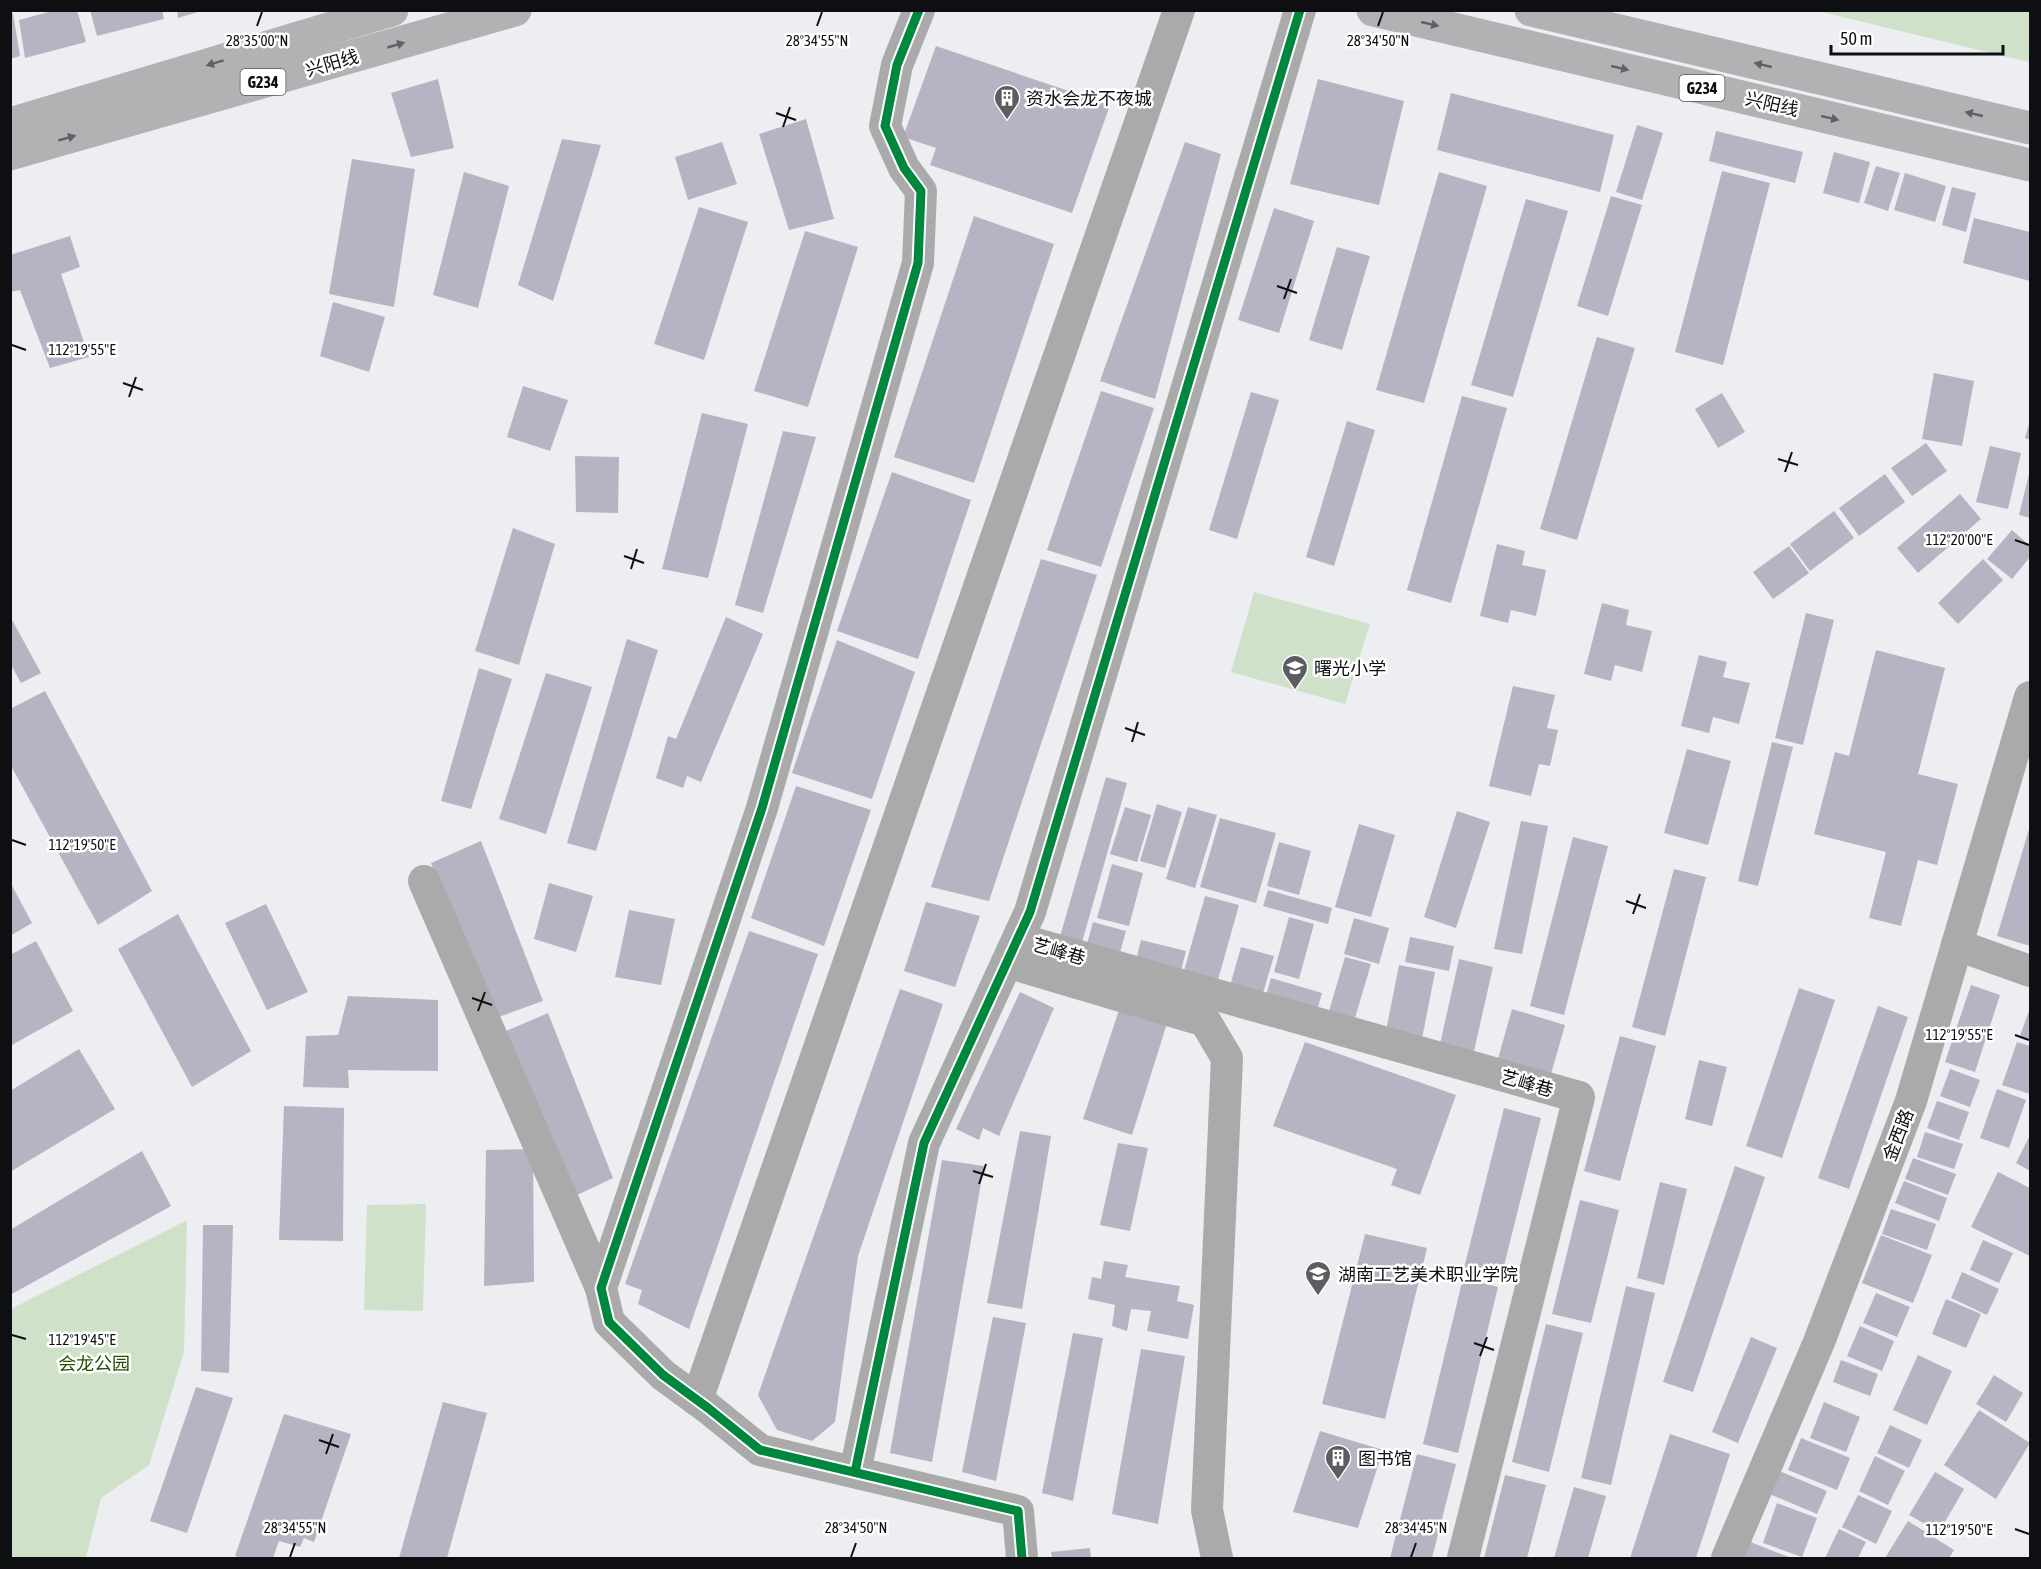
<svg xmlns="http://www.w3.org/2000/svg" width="2041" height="1569" font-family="'Asap Condensed','Noto Sans SC',sans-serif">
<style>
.park{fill:#cfe2c9}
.building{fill:#b6b4c3}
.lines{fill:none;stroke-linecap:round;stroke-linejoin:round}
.minor{stroke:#abaaab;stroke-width:32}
.highway{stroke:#b2b2b5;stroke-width:33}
.cycleway-casing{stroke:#fff;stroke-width:13}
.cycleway{stroke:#00873e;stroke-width:9}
.oneway{fill:#606064}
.ticks{fill:none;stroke:#0d0f12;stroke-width:2}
.labels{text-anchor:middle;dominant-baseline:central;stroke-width:5;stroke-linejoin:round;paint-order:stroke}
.shield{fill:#fff;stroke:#565759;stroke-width:1.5}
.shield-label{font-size:16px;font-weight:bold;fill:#0d0f12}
.street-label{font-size:18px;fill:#0d0f12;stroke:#fff}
.poi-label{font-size:18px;fill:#0d0f12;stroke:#fff;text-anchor:start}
.park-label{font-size:18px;fill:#254e03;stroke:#fff}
.ticks-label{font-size:15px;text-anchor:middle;fill:#0d0f12;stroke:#fff;stroke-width:5;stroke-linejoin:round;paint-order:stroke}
</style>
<rect width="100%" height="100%" fill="#eceef2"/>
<g class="park">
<polygon points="1818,11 2030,11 2030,62 2003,56"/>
<polygon points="1254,592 1370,624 1345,704 1231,672"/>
<polygon points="426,1204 423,1311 364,1310 367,1205"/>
<polygon points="187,1220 184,1352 149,1465 101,1498 86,1558 11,1558 11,1309"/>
</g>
<g class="building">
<polygon points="56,10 77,10 86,42 25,58 19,20"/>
<polygon points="90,10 162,10 164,19 97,36"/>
<polygon points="177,10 201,10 201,11 178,18"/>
<polygon points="13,13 20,56 10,59 10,14"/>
<polygon points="936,46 1110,105 1072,213 930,165 936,148 903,137"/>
<polygon points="438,79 454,148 411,157 391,93"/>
<polygon points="1318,79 1404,101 1379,205 1290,184"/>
<polygon points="1451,93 1614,135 1600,192 1437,150"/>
<polygon points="806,119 834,219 789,230 759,134"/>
<polygon points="1637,125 1663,133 1642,200 1616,192"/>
<polygon points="1716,131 1803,152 1795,183 1709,161"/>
<polygon points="562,139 601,145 553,301 518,285"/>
<polygon points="722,142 737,184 688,200 675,157"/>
<polygon points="1185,142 1221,154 1155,399 1100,381"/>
<polygon points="1834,152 1870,162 1859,203 1823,193"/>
<polygon points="352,159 415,169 394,307 329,294"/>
<polygon points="1876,166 1900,173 1888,211 1864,203"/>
<polygon points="1722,171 1770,183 1723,365 1675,352"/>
<polygon points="464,172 509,186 478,308 433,295"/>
<polygon points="1439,172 1487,186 1424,403 1376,390"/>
<polygon points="1905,173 1946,186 1935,222 1894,210"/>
<polygon points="1952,187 1976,193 1966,232 1942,225"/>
<polygon points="1611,196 1642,205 1608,316 1577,306"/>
<polygon points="1526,199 1568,211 1513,397 1471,385"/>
<polygon points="699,207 748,222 704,360 654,344"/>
<polygon points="1274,208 1314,221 1279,333 1238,320"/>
<polygon points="974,216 1054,244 974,483 894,457"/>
<polygon points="1974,218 2030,232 2030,281 1963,263"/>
<polygon points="805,231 858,247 808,407 754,391"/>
<polygon points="70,236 80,267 61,274 89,357 50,368 20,290 10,292 10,255"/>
<polygon points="1337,247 1370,256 1342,350 1309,340"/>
<polygon points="333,302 385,317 369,372 320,356"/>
<polygon points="1597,337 1635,348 1577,540 1540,529"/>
<polygon points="1934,373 1974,381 1962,446 1922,439"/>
<polygon points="523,386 568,400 550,451 507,437"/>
<polygon points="1101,391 1154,408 1101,567 1047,550"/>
<polygon points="1251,392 1279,400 1237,539 1209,530"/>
<polygon points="1722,393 1745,432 1718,448 1695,409"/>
<polygon points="1462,396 1507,408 1451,603 1407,590"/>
<polygon points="702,413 748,424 708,578 662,569"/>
<polygon points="2030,420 2030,440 2025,438"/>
<polygon points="1347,421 1375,430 1334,566 1306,557"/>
<polygon points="783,431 816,437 763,613 735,605"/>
<polygon points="1926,443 1947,471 1912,496 1891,468"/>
<polygon points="1990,446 2021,453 2008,509 1976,502"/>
<polygon points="575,456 619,457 618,513 576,512"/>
<polygon points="2030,470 2030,518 2019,515"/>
<polygon points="892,472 971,500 918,659 837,631"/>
<polygon points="1885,474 1905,502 1859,536 1839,508"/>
<polygon points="1960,494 1981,519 1918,573 1897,548"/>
<polygon points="1834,511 1854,538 1810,571 1790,544"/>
<polygon points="513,528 555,544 519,665 475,651"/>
<polygon points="2012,530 2030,546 2030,557 2012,579 1987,559"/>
<polygon points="1497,544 1525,551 1522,565 1546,570 1536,616 1511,610 1508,623 1480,616"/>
<polygon points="1789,546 1809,573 1773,599 1753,572"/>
<polygon points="1041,559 1097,575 989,901 931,887"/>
<polygon points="1983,559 2003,580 1958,624 1938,603"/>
<polygon points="1602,603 1629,610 1626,625 1652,631 1642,672 1615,665 1611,681 1584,674"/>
<polygon points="1806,613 1834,620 1803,745 1775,738"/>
<polygon points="10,616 41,673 21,683 10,663"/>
<polygon points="726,617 763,634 701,782 687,776 683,788 656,778 668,736 676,739"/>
<polygon points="627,639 658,650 596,851 567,843"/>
<polygon points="837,640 915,672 872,799 792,773"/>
<polygon points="1876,650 1945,668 1918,774 1958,784 1937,865 1918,860 1901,926 1869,918 1886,852 1814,834 1835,752 1849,756"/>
<polygon points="1699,655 1727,662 1723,677 1750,683 1739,724 1713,717 1709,733 1681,726"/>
<polygon points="479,668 512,679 471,809 441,801"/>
<polygon points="546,673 592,687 546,834 499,819"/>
<polygon points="1513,686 1555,695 1547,728 1558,730 1550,766 1539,764 1531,796 1489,786"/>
<polygon points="45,691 152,891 98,925 10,764 10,709"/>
<polygon points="1772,742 1793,747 1758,886 1738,881"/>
<polygon points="1687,749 1731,761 1708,845 1664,833"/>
<polygon points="1106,777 1127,783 1079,953 1057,947"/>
<polygon points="796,786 871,810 824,946 751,918"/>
<polygon points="1157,804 1182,812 1165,868 1140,861"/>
<polygon points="1125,807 1151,815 1137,862 1110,854"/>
<polygon points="1188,807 1217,815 1195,888 1166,879"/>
<polygon points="1457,811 1490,822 1456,928 1424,917"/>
<polygon points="1220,818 1276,833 1256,903 1200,887"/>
<polygon points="1521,821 1548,826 1522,954 1494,949"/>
<polygon points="1359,824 1395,835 1371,917 1335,907"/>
<polygon points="2030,826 2030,946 1997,936"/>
<polygon points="1573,837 1608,846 1564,1015 1530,1006"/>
<polygon points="481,841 543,1001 493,1019 431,863"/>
<polygon points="1279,842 1311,851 1299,895 1267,886"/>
<polygon points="1112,864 1143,873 1129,926 1097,918"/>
<polygon points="1674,869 1706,877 1665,1036 1632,1027"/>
<polygon points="10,882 32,923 10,936"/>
<polygon points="549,883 593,896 576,952 534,939"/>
<polygon points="1268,890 1332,908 1328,924 1263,906"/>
<polygon points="1205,896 1239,905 1216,987 1182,978"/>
<polygon points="926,902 980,916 955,987 904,971"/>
<polygon points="266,904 308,992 267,1010 225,923"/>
<polygon points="629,910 675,919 661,985 615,977"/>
<polygon points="178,914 251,1051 192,1087 118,949"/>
<polygon points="1289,917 1314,924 1299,979 1274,972"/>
<polygon points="1354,918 1389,928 1379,964 1344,954"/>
<polygon points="1093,922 1126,931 1117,963 1084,955"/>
<polygon points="749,931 818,954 689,1329 638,1304 642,1290 625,1284"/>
<polygon points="1410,937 1454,946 1449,971 1405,962"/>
<polygon points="1141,940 1186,951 1179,979 1134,968"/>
<polygon points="36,941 73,1011 10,1046 10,955"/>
<polygon points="1241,947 1274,956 1260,1003 1228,993"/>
<polygon points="1345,957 1371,964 1352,1028 1326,1021"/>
<polygon points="1459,959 1493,967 1472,1060 1438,1053"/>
<polygon points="1399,965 1435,972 1421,1044 1385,1036"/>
<polygon points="1271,978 1322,993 1315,1018 1264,1003"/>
<polygon points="1971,985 2000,995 1975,1072 1945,1062"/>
<polygon points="1799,988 1835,1000 1782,1158 1746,1146"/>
<polygon points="900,989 943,1004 858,1256 835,1422 812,1441 777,1430 758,1395"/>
<polygon points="1020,992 1054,1008 999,1136 983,1128 979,1140 956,1129"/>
<polygon points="348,996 438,1000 438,1071 348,1070 349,1088 303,1087 306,1036 338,1035"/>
<polygon points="1878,1006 1908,1017 1849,1189 1818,1178"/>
<polygon points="1120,1007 1168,1020 1132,1135 1083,1119"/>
<polygon points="2030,1008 2030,1040 2020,1036"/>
<polygon points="1512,1009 1565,1025 1551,1074 1498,1059"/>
<polygon points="548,1013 613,1178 571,1198 499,1034"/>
<polygon points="1620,1036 1656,1046 1620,1181 1584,1171"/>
<polygon points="1305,1042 1456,1095 1420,1195 1391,1185 1397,1169 1273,1126"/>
<polygon points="2017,1042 2030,1046 2030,1094 2002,1085"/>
<polygon points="79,1049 115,1109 10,1172 10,1091"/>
<polygon points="1699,1060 1727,1067 1712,1126 1685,1119"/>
<polygon points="1950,1069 1980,1080 1970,1107 1940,1096"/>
<polygon points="1997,1089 2026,1100 2009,1148 1980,1138"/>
<polygon points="1937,1101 1969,1112 1959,1140 1927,1128"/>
<polygon points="284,1106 344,1108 343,1241 279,1240"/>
<polygon points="1504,1108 1541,1118 1501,1278 1464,1268"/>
<polygon points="1020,1131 1051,1136 1022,1309 987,1303"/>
<polygon points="1925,1132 1963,1144 1954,1169 1917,1157"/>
<polygon points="2030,1135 2030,1171 2016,1163"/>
<polygon points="1118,1143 1148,1148 1130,1231 1100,1225"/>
<polygon points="533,1149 534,1282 484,1286 486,1150"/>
<polygon points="142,1151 171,1206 10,1295 10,1230"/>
<polygon points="1913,1158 1956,1174 1948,1195 1905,1179"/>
<polygon points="942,1160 984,1166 932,1462 890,1453"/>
<polygon points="1735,1166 1765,1177 1693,1392 1663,1382"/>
<polygon points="1998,1172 2030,1188 2030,1256 1971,1227"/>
<polygon points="1904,1181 1947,1198 1939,1221 1895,1203"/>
<polygon points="1660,1182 1687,1189 1664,1285 1637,1278"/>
<polygon points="1580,1200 1619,1210 1591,1323 1552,1314"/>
<polygon points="1891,1209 1936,1224 1927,1250 1882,1234"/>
<polygon points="203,1225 233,1225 229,1373 201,1371"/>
<polygon points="1365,1234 1427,1248 1385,1419 1322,1404"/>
<polygon points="1881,1235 1932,1255 1913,1303 1862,1283"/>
<polygon points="1983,1240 2013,1253 1999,1283 1970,1270"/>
<polygon points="1104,1261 1128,1265 1125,1277 1180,1286 1177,1301 1194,1305 1188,1339 1147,1331 1151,1311 1131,1309 1127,1331 1112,1326 1115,1305 1088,1299 1092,1277 1101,1279"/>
<polygon points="1962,1272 1999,1289 1987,1315 1951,1298"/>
<polygon points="1463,1278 1498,1287 1458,1453 1423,1444"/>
<polygon points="1626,1286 1655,1293 1611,1485 1581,1478"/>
<polygon points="1876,1293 1910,1307 1897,1337 1863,1323"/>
<polygon points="1946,1299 1981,1314 1966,1348 1932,1334"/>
<polygon points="993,1317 1026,1323 996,1481 962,1472"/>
<polygon points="1546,1324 1583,1333 1549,1472 1512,1462"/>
<polygon points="1860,1326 1894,1341 1882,1371 1847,1356"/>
<polygon points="1073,1333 1103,1338 1073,1501 1042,1493"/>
<polygon points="1751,1337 1777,1348 1738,1443 1712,1432"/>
<polygon points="1141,1349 1185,1356 1158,1524 1112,1514"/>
<polygon points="1918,1355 1952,1371 1927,1425 1893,1410"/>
<polygon points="1841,1360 1878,1374 1870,1396 1833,1382"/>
<polygon points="1994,1375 2023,1393 2006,1422 1976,1404"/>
<polygon points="196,1387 233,1398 187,1533 150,1521"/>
<polygon points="443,1402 487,1413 447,1558 399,1558"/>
<polygon points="1824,1402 1860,1417 1846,1452 1810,1438"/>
<polygon points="1979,1410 2030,1443 1996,1499 1944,1465"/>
<polygon points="284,1414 351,1434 314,1542 304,1538 300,1547 279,1541 273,1558 243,1558 235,1556"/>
<polygon points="1890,1425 1922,1440 1909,1468 1877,1453"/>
<polygon points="1320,1431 1383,1450 1358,1528 1293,1512"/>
<polygon points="1670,1434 1730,1454 1696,1558 1630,1558"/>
<polygon points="1801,1438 1850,1458 1837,1490 1788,1470"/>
<polygon points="1417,1454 1456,1464 1432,1558 1390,1558"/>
<polygon points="1875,1456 1905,1471 1888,1505 1859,1491"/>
<polygon points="1777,1470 1827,1491 1817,1514 1767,1493"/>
<polygon points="1935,1472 1964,1489 1939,1532 1909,1515"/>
<polygon points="1505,1475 1546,1485 1527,1558 1484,1558"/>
<polygon points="1574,1487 1606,1496 1588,1558 1554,1558"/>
<polygon points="1858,1495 1892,1511 1876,1544 1842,1527"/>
<polygon points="1777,1503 1817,1518 1802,1557 1763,1543"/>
<polygon points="1908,1521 1954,1550 1949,1558 1885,1558"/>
<polygon points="1839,1529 1866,1542 1858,1558 1825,1558"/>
<polygon points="1748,1541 1791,1558 1741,1558"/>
<polygon points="1090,1548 1091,1558 1052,1558 1051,1552"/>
</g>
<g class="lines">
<g class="minor">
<polyline points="919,10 897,65 885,126 904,168 921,191 918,263 762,808 601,1288 609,1322 663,1375 708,1408 760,1450 1018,1511 1022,1558"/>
<polyline points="424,881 601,1288"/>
<polyline points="1018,939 1579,1097 1463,1558"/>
<polyline points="1957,945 2030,971"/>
<polyline points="1007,962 1205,1021 1227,1058 1207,1510 1217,1558"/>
<polyline points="697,1400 1179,10"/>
<polyline points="855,1472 924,1143 1030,912 1300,10"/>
<polyline points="1727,1558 1819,1342 1911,1101 2030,697"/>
</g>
<g class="highway">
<polyline points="1373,10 2030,165"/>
<polyline points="1531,10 2030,128"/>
<polyline points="10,124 392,10"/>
<polyline points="10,154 515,10"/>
</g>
<defs>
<g id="cycleway">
<polyline points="919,10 897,65 885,126 904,168 921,191 918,263 762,808 601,1288 609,1322 663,1375 708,1408 760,1450 1018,1511 1022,1558"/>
<polyline points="855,1472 924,1143 1030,912 1300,10"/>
</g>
</defs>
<use href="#cycleway" class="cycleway-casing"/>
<use href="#cycleway" class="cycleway"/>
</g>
<defs><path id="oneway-solid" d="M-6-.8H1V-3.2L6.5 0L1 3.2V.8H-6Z" transform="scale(1.5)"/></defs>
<g class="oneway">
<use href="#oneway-solid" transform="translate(1430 24) rotate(13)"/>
<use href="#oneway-solid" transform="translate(396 45) rotate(-16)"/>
<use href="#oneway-solid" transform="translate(215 63) rotate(163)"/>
<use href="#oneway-solid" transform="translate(1763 65) rotate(-167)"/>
<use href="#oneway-solid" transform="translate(1620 68) rotate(13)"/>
<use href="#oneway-solid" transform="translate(1974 114) rotate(-167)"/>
<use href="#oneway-solid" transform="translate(1830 118) rotate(13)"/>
<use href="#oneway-solid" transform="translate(67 138) rotate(-16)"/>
</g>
<path class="ticks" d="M257 26 262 12M817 26 822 12M1378 26 1383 12M776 113 796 120M783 127 790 107M1277 286 1297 293M1284 299 1291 279M12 345 26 350M123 383 143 390M129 397 136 377M1778 459 1798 465M1785 472 1792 452M2015 540 2029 545M624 556 644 563M631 569 637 549M1125 728 1145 735M1132 742 1138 722M12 840 26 845M1626 901 1646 908M1633 914 1640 894M472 998 492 1005M478 1011 485 992M2015 1035 2029 1040M973 1171 993 1177M979 1184 986 1164M12 1335 26 1339M1474 1343 1494 1350M1480 1356 1487 1337M319 1440 339 1447M326 1454 333 1434M2015 1529 2029 1534M290 1557 295 1543M851 1557 856 1543M1411 1557 1416 1543"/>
<defs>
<symbol id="building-pin" viewBox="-11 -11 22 30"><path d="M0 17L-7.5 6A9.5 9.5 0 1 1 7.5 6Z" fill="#5b5d60" stroke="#fff"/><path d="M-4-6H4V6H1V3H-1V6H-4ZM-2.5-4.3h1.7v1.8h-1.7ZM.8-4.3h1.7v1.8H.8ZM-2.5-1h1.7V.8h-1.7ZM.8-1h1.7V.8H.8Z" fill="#fff"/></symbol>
<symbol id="school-pin" viewBox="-11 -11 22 30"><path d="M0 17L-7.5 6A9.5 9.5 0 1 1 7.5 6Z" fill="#5b5d60" stroke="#fff"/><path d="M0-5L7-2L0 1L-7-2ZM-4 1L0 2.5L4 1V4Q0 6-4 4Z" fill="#fff"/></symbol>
<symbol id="university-pin" viewBox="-11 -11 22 30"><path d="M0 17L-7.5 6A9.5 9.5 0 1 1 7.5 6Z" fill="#5b5d60" stroke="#fff"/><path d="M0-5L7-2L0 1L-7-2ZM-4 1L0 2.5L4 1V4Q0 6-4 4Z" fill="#fff"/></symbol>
</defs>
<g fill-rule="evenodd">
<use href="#building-pin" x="992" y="83" width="30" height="40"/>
<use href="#school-pin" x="1280" y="653" width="30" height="40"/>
<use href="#university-pin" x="1303" y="1259" width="30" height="40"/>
<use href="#building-pin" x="1323" y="1443" width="30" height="40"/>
</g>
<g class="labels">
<g class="shield">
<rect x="240.5" y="69" width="45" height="26" rx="4.5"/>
<rect x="1679.5" y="75" width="45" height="26" rx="4.5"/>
</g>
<g class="shield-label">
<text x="263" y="82">G234</text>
<text x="1702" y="88">G234</text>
</g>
<g class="street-label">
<text transform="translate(332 63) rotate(-16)">兴阳线</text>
<text transform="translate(1772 104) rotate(13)">兴阳线</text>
<text transform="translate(1059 951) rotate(16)">艺峰巷</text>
<text transform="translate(1527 1083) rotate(16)">艺峰巷</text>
<text transform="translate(1898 1135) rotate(-69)">金西路</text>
</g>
<g class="poi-label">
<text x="1026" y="98">资水会龙不夜城</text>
<text x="1314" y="668">曙光小学</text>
<text x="1338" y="1274">湖南工艺美术职业学院</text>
<text x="1358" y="1458">图书馆</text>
</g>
<g class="park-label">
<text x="94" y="1363">会龙公园</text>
</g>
</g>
<g class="ticks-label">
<text x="257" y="46">28°35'00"N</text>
<text x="817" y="46">28°34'55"N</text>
<text x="1378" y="46">28°34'50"N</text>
<text x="82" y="355">112°19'55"E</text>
<text x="1959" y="545">112°20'00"E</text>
<text x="82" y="850">112°19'50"E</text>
<text x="1959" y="1040">112°19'55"E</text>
<text x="82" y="1345">112°19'45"E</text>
<text x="295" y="1533">28°34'55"N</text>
<text x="856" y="1533">28°34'50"N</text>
<text x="1416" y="1533">28°34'45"N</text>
<text x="1959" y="1535">112°19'50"E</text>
</g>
<rect width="2041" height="1569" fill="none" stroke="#0d0f12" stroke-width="24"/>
<path d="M1831 45v9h172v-9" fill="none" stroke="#0d0f12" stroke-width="3"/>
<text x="1840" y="45" font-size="18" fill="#0d0f12" stroke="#ffffff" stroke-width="4.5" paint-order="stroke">50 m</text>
</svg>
